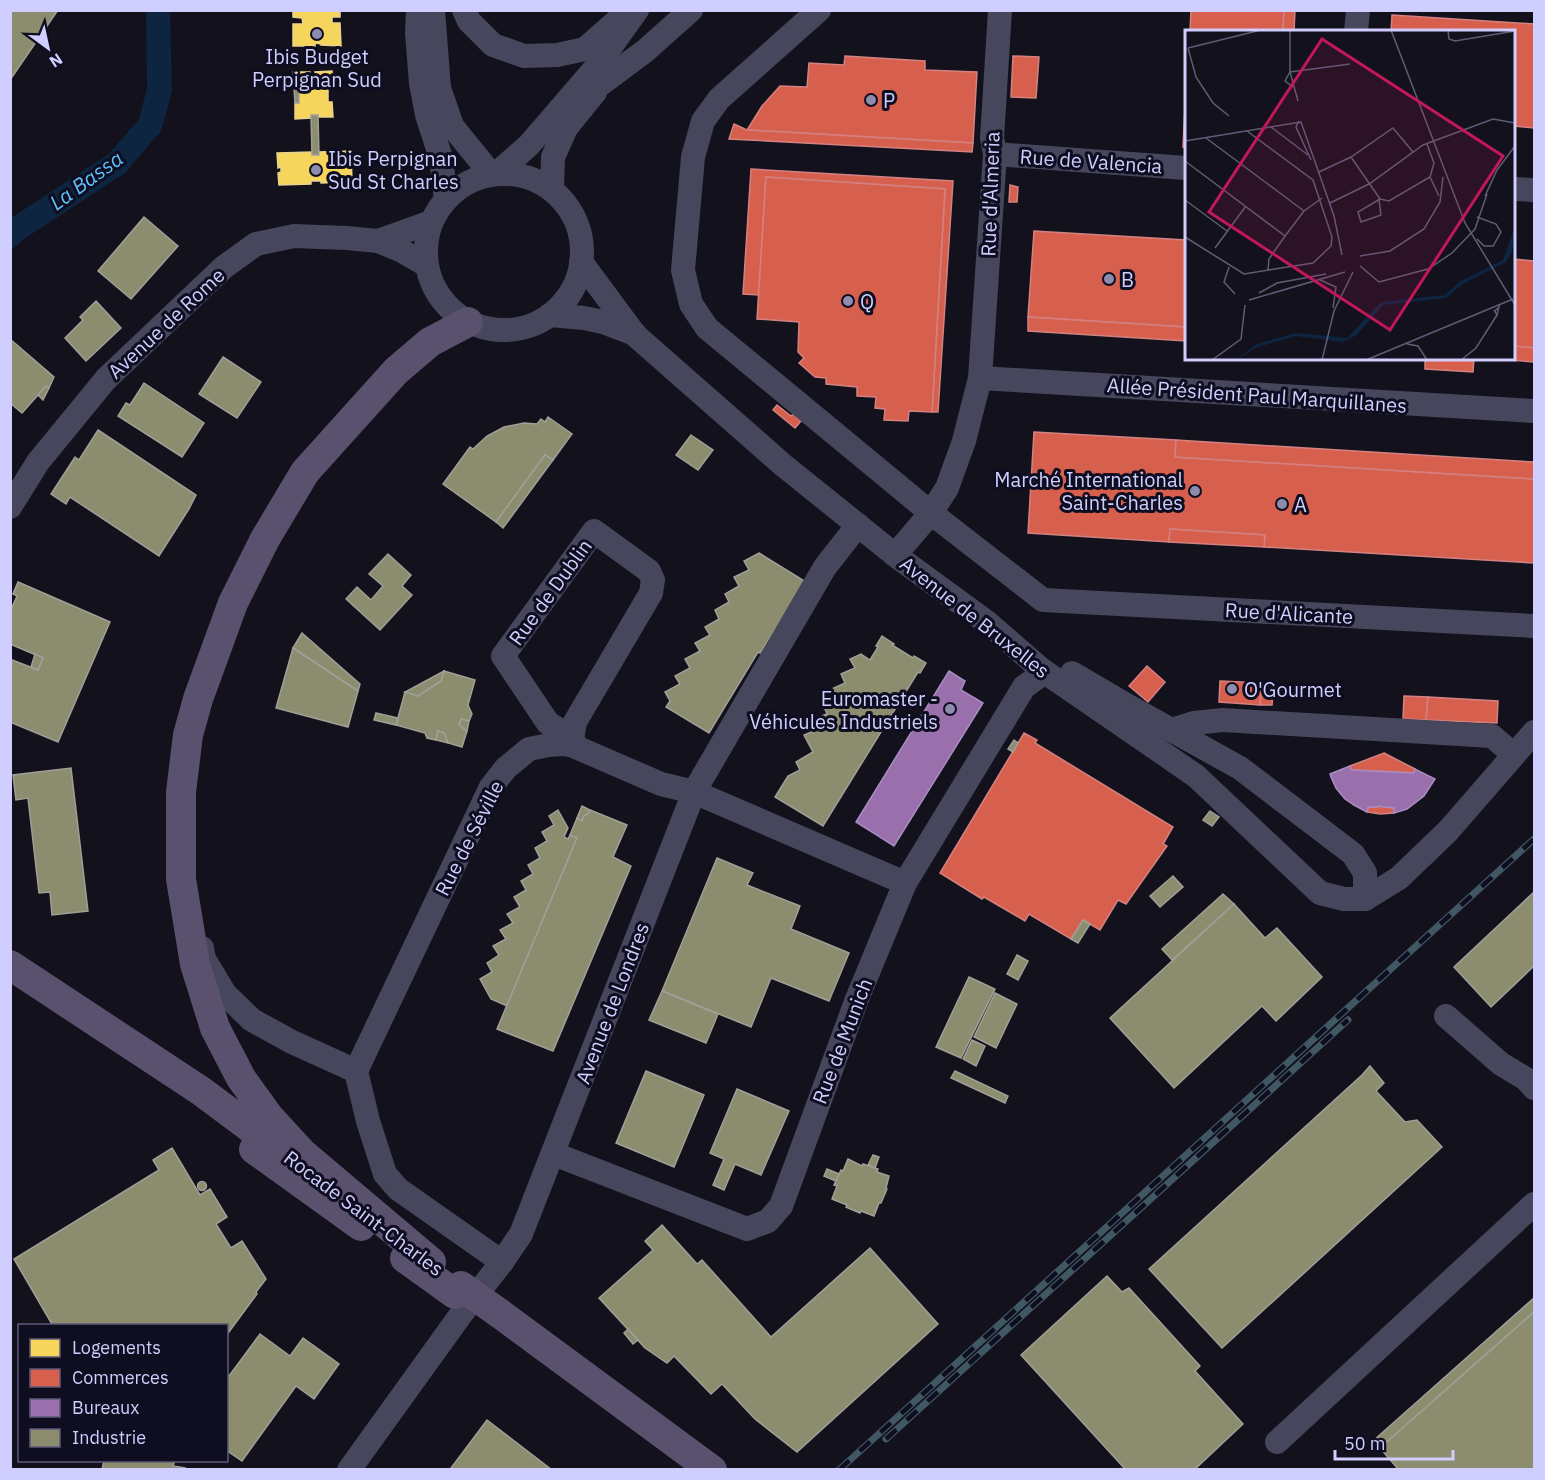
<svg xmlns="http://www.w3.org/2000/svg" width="1545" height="1480" font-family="'IBM Plex Sans',sans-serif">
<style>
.water{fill:#0d2541}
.homes{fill:#f6d55c;stroke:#ead38d;stroke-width:1.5}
.shops{fill:#d6604d;stroke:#d48182;stroke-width:1.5}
.offices{fill:#9970ab;stroke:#a98cc4;stroke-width:1.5}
.industry{fill:#8c8c6e;stroke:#a0a099;stroke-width:1.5}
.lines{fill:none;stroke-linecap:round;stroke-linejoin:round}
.minor{stroke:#46475d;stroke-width:24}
.major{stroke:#59516e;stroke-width:30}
.rail-casing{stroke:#405764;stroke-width:7}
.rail{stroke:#0f0d20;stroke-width:4.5;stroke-dasharray:14;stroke-linecap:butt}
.major-bridge{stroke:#59516e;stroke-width:30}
.poi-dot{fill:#8d8caf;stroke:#0f0d20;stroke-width:2}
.labels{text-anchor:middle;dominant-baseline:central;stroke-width:6;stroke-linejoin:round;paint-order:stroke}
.poi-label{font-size:20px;fill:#cfcefe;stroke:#0f0d20;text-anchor:start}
.street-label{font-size:20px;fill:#cfcefe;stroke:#0f0d20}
.water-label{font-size:21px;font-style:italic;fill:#5ec2fc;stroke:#0f0d20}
.inset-road{fill:none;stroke:#5e5d76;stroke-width:1.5}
.view{fill:#c2185b;fill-opacity:0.15;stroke:#c2185b;stroke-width:3}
.inset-edge{fill:none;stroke:#cfcefe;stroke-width:3}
</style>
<rect width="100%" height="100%" fill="#12111c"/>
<polygon class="water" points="146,11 170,11 172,91 161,131 125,173 24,239 11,250 11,218 109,154 139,119 147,88"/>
<g class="homes">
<polygon points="293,10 340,10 340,17 332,17 332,23 340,23 341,46 321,45 321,44 315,43 315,46 293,46 293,24 303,24 302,18 293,17"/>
<polygon points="332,71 332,87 328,87 328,102 332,102 333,117 318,117 318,115 311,115 311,118 295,119 295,103 299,103 299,88 294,88 293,72 310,72 310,75 316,75 315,72"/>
<polygon points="351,151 352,182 321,183 321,181 311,181 311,184 279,185 278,173 281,172 281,167 278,168 277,153 312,152 312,155 319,155 319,152"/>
</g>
<g class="shops">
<polygon points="1191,10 1284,10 1283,32 1190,32"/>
<polygon points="1284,10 1295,10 1294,32 1283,32"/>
<polygon points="1392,15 1534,24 1534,128 1514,126 1514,32 1391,32"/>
<polygon points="845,56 925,61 925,70 977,72 973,143 747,130 762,106 780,86 807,87 809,63 844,65"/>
<polygon points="1013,56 1039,57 1036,98 1011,97"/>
<polygon points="1186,86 1186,147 1183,147"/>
<polygon points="734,124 747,130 973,143 972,152 729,139"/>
<polygon points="751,169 953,181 938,412 932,412 945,189 766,177 759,295 743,294"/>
<polygon points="766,177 945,189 932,412 909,411 908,421 884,420 885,409 875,408 876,397 857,396 857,387 826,384 826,378 815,377 799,363 804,358 798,352 799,322 757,319"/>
<polygon points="1010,185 1018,187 1017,202 1009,202"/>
<polygon points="1034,231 1186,240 1186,327 1028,317"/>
<polygon points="1514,259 1534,261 1534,348 1514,346"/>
<polygon points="1028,317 1186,327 1186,341 1028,331"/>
<polygon points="1514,346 1534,348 1534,362 1483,358 1514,358"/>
<polygon points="1425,358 1474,358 1473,372 1425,369"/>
<polygon points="777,405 791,416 793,414 801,421 795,428 773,410"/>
<polygon points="1034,432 1176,440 1175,457 1534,479 1534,563 1264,547 1265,535 1170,529 1169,542 1028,533"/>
<polygon points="1176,440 1534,462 1534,479 1175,457"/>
<polygon points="1170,529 1265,535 1264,547 1169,542"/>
<polygon points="1147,666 1165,682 1148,702 1129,686"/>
<polygon points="1220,681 1262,683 1260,705 1219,702"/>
<polygon points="1262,683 1274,684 1272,705 1260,705"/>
<polygon points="1404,696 1428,697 1426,720 1403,719"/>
<polygon points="1428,697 1498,701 1497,723 1426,720"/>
<polygon points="1024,733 1037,740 1035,743 1173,827 1163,844 1167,846 1126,904 1118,900 1100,930 1083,920 1071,939 1029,914 1025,921 984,897 982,899 940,873"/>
<polygon points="1384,753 1415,769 1414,773 1352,770 1350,766"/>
<polygon points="1378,806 1394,808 1394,813 1380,814 1367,812 1368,807 1378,807"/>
</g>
<g class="offices">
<polygon points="949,671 965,681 961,690 983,703 894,846 856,822"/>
<polygon points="1350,766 1352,770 1414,773 1415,769 1435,779 1424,796 1407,809 1394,813 1394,808 1378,806 1378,807 1368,807 1367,812 1354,805 1345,799 1336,788 1331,777 1330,774"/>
</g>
<g class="industry">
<polygon points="10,10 58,10 10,80"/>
<polygon points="294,88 299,88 299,103 295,103"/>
<polygon points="311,115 318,115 319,155 312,155"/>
<polygon points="144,217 178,246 131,299 98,271"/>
<polygon points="96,301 121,328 86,361 65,338 83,320 80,317"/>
<polygon points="10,339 54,377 49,388 46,386 22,413 10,403"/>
<polygon points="223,357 261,382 237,418 199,394"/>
<polygon points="144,383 204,423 182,457 118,416 126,403 130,405"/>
<polygon points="46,386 49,388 43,400 38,395"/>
<polygon points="548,417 572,434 553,460 545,455 496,522 443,484 470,447 473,449 487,436 504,427 524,423 537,424 541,419 545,422"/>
<polygon points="98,430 196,495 189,509 159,556 70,497 66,504 51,494 75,457 79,460"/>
<polygon points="691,435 713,450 698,470 676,455"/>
<polygon points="545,455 553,460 503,528 496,522"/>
<polygon points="759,553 806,582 760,653 758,652 709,733 666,707 670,701 665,692 680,684 675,676 690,668 685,659 700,651 695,643 710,635 705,627 719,619 715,610 729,602 725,594 739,586 734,577 749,570 744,561"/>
<polygon points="388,554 411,575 402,586 412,595 380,630 346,599 357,587 371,600 383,586 369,574"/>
<polygon points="18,582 110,622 58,742 10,722 10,659 38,670 43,658 10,644 10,612 17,596 13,594"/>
<polygon points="302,633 360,684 358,691 293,648"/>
<polygon points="882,636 894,644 892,645 913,658 914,656 926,663 920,673 918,672 823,826 775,797 788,776 800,770 796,762 813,752 804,735 818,729 813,719 827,714 823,704 836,699 832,689 845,683 841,674 855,668 850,659 861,654 870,660 878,647 876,646"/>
<polygon points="293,648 358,691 348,727 276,708"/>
<polygon points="35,654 43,658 38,670 31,667"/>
<polygon points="444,671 475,680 468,705 472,714 469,721 461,719 459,725 467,731 462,747 448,743 444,733 438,731 436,740 427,738 425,733 396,725 405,692 418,696 441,681"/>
<polygon points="444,671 441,681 418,696 405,692"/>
<polygon points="376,713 398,718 396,725 374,720"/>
<polygon points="461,719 469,721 467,731 459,725"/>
<polygon points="438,731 444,733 448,743 436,740"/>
<polygon points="1014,740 1018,743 1013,752 1008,749"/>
<polygon points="71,768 88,911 52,915 50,892 39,893 28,798 16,800 13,775"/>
<polygon points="582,806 590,810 588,814 584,816 582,821 577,818"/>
<polygon points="558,810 568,828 564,837 568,839 570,835 577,838 507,1006 491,999 480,979 492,972 487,963 499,955 493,946 506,939 500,930 513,923 507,914 520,907 514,897 526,890 521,881 533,874 528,865 540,858 535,848 547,841 542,832 554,825 549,816"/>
<polygon points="590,810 627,825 613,857 631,866 553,1051 497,1029 577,838 570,835 577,818 582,821 584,816 588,814"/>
<polygon points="1210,811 1219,817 1212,826 1203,820"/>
<polygon points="717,858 753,873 747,885 800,906 791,929 849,953 829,1001 771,978 751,1027 662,991"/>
<polygon points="1173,876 1183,887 1160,907 1150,896"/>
<polygon points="1534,892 1534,966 1491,1007 1454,967"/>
<polygon points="1223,894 1234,904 1172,960 1162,949"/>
<polygon points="1234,904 1265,938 1277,928 1322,977 1276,1021 1262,1006 1174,1088 1110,1018"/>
<polygon points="1083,920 1090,924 1078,943 1071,939"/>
<polygon points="1017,955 1028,961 1018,980 1007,974"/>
<polygon points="969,977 995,989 961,1058 936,1047"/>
<polygon points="662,991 718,1014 706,1043 649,1020"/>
<polygon points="995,993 1017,1004 996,1048 974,1037"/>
<polygon points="972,1040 985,1046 976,1066 963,1059"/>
<polygon points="1370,1066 1384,1083 1376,1091 1405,1122 1417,1120 1442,1147 1222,1348 1149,1269 1362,1075"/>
<polygon points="646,1071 704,1095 674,1167 616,1143"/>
<polygon points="955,1071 1008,1096 1005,1103 951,1078"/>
<polygon points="737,1089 789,1111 761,1175 735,1164 724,1190 713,1185 724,1159 710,1153"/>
<polygon points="172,1148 200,1195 210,1189 227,1217 216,1224 231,1248 242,1241 266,1279 256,1292 257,1294 226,1336 226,1326 53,1326 14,1259 159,1170 153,1160"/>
<polygon points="873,1155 879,1157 875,1168 868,1165"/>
<polygon points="848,1159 862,1166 863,1164 878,1169 877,1172 889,1176 886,1188 887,1189 881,1203 879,1203 874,1216 861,1211 860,1213 846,1207 847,1205 832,1199 837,1186 834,1185 841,1170 843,1171"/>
<polygon points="827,1169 839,1174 836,1181 824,1176"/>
<circle cx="202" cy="1186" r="4.5"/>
<polygon points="662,1225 697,1264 702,1260 771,1337 870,1248 938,1324 797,1452 755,1419 722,1384 711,1394 674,1356 667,1363 645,1348 599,1298 653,1250 645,1241"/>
<polygon points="1107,1276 1122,1292 1129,1288 1200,1366 1195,1371 1243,1424 1194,1470 1126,1470 1021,1355"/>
<polygon points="1534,1298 1534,1312 1380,1448 1374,1440"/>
<polygon points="1534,1312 1534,1470 1399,1470 1380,1448"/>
<polygon points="628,1329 638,1340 633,1344 624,1333"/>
<polygon points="260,1334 290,1356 303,1338 339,1364 314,1399 296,1386 242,1461 226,1450 226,1380"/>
<polygon points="487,1420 552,1470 454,1470 451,1468"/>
<polygon points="104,1460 175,1460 173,1466 185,1468 185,1470 102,1470"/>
</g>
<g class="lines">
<g class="minor">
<polyline points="418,10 417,33 421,83 427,115 441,158 446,199"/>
<polyline points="433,10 439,88 452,126 491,174"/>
<polyline points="464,10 469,21 493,45 524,56 557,55 585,49 619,19"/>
<polyline points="819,10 719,99 703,121 693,157 683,270 691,304 707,328 931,513 1043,600 1534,626"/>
<polyline points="1356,32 1358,10"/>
<polyline points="602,83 645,51 691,10"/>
<polyline points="995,154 1186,168"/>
<circle cx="504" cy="252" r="78"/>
<polyline points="496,174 529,145 597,66 637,10"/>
<polyline points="1514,189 1534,190"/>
<polyline points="552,190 553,157 566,128 595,92"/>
<polyline points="378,241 431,222"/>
<polyline points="581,262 635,335 783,465 895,555 988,623 1042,670 1196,776 1320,893 1344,899 1365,899 1399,878 1448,831 1534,732"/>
<polyline points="550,315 584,318 603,322 635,334"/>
<polyline points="980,378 1534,411"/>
<polyline points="10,507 38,462 106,379 224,267 256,244 294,236 347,238 378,241 402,251 426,265"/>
<polyline points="895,555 931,513 947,488 964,441 980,378 995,154 992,138 1000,10"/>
<polyline points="1072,673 1130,707 1240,768 1353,854 1365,873 1365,899"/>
<polyline points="1172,730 1194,723 1223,720 1492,736 1506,748"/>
<polyline points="571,745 575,722 651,593 653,580 649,571 594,531 503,656 548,723 573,738"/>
<polyline points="202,948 204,959 225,994 252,1020 292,1042 356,1071"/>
<polyline points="1446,1016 1501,1064 1526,1079 1534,1088"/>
<polyline points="554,1154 747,1229 768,1221 781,1206 857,999 905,883 1024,687 1039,676 1042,670"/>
<polyline points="502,1262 398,1189 385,1174 368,1121 356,1071 491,787 506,768 529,749 549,745 563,744 571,745 661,784 694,792 905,883"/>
<polyline points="1277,1442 1534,1204"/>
<polyline points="349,1470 462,1313 502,1262 521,1234 694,792 825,567 858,525"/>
</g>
<g class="major">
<polyline points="10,965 201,1091 284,1153"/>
<polyline points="254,1149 361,1226"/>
<polyline points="405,1258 455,1294"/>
<polyline points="431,1262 302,1153 269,1117 241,1078 215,1028 195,964 181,879 181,792 188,735 198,699 233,603 265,539 305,472 396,371 430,342 468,322"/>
<polyline points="499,1313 712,1470"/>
</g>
<defs>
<g id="rail">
<polyline points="886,1439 1348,1020"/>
<polyline points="839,1470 1534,839"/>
</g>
</defs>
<use href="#rail" class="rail-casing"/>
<use href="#rail" class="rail"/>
<polyline class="major-bridge" points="461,1286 499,1313"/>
</g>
<g class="poi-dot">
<circle cx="317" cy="34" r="6"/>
<circle cx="871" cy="100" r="6"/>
<circle cx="316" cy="170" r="6"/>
<circle cx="1109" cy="279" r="6"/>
<circle cx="848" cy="301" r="6"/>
<circle cx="1195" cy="491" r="6"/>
<circle cx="1282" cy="504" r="6"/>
<circle cx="1232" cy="689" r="6"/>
<circle cx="950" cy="709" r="6"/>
</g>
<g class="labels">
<g class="poi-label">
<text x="317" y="56" text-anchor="middle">Ibis Budget<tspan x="317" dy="23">Perpignan Sud</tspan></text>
<text x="883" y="100">P</text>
<text x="328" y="158">Ibis Perpignan<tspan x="328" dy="23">Sud St Charles</tspan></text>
<text x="1121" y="279">B</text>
<text x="860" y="301">Q</text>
<text x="1183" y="479" text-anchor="end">Marché International<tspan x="1183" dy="23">Saint-Charles</tspan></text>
<text x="1294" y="504">A</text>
<text x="1244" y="689">O'Gourmet</text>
<text x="938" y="698" text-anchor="end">Euromaster -<tspan x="938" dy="23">Véhicules Industriels</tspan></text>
</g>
<g class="street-label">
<text transform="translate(1091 161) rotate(4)">Rue de Valencia</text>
<text transform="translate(990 194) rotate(-88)">Rue d'Almeria</text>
<text transform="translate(166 323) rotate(-43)">Avenue de Rome</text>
<text transform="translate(1257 395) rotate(4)">Allée Président Paul Marquillanes</text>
<text transform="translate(550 592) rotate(-54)">Rue de Dublin</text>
<text transform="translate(1289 613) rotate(3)">Rue d'Alicante</text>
<text transform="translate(975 617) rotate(38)">Avenue de Bruxelles</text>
<text transform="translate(469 838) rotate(-63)">Rue de Séville</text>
<text transform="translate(612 1003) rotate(-69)">Avenue de Londres</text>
<text transform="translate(842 1041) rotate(-69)">Rue de Munich</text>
<text transform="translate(364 1213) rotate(37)">Rocade Saint-Charles</text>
</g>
<g class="water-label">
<text transform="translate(86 180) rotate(-36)">La Bassa</text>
</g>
</g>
<g transform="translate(1185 30)">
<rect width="330" height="330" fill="#12111c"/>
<path d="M330 196 327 222 321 232 278 254 261 268 198 275 172 305 158 312 111 306 73 317 50 330 72 314 111 303 162 308 196 272 259 265 276 251 318 230Z" fill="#0d2541"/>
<path class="inset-road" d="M105 0V42L113 71M206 0 280 193 330 275M263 0 264 9 270 11 330 1M3 18 11 47 28 73 44 86M3 18 76 0M108 57 100 51 105 42 165 34M114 91 111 97 126 130M86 97 123 125M21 108 119 181M0 111 116 92 149 186 157 225M166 127 195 169 204 171 245 147 249 133 242 114M0 131 100 206M134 142 166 127 208 98 228 122M245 147 254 166M300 166 312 140 330 116M0 170 42 201M194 170 196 185 176 192 173 182 195 169M145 173 184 154 238 115 308 89 330 93M292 187 311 194 316 202 308 216H299L292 209M0 207 59 244 128 233 146 216 147 207 128 150 62 101M30 218 61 176M175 226 205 221 239 199 255 172 258 147M175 236 194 252 243 239 267 223 290 199 302 164M44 237 39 252 50 264M83 240 84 229 100 206 119 181 137 168M135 250 151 257 148 278M74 263 92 253 141 244M64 270 160 242M309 280 312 285 314 277 310 281M222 314 233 316 242 330M27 330 56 309 60 275M137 330 149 281 168 242M181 330 328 269M276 330 291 318 312 285"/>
<path class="view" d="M137 9 318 126 205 300 24 182Z"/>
<rect width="330" height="330" class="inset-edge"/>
</g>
<rect width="1545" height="1480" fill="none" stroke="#cfcefe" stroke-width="24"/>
<rect x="18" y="1324" width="210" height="138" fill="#0f0d20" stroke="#5c5a79" stroke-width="1.5"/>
<rect x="30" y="1339" width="30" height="18" fill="#f6d55c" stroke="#5c5a79" stroke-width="1.5"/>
<text x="72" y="1354" font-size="18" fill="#cfcefe">Logements</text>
<rect x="30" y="1369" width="30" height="18" fill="#d6604d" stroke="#5c5a79" stroke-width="1.5"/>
<text x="72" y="1384" font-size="18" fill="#cfcefe">Commerces</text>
<rect x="30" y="1399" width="30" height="18" fill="#9970ab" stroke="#5c5a79" stroke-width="1.5"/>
<text x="72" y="1414" font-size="18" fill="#cfcefe">Bureaux</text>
<rect x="30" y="1429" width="30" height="18" fill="#8c8c6e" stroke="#5c5a79" stroke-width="1.5"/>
<text x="72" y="1444" font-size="18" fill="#cfcefe">Industrie</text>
<g transform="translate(48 48) rotate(147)" stroke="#0f0d20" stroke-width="4.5" paint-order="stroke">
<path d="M0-4.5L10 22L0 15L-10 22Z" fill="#cfcefe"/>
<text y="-9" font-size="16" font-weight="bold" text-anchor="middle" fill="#cfcefe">N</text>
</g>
<path d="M1335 1450v9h118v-9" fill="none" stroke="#cfcefe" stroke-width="3"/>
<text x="1344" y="1450" font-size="18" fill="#cfcefe" stroke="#0f0d20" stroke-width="4.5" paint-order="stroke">50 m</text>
</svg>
